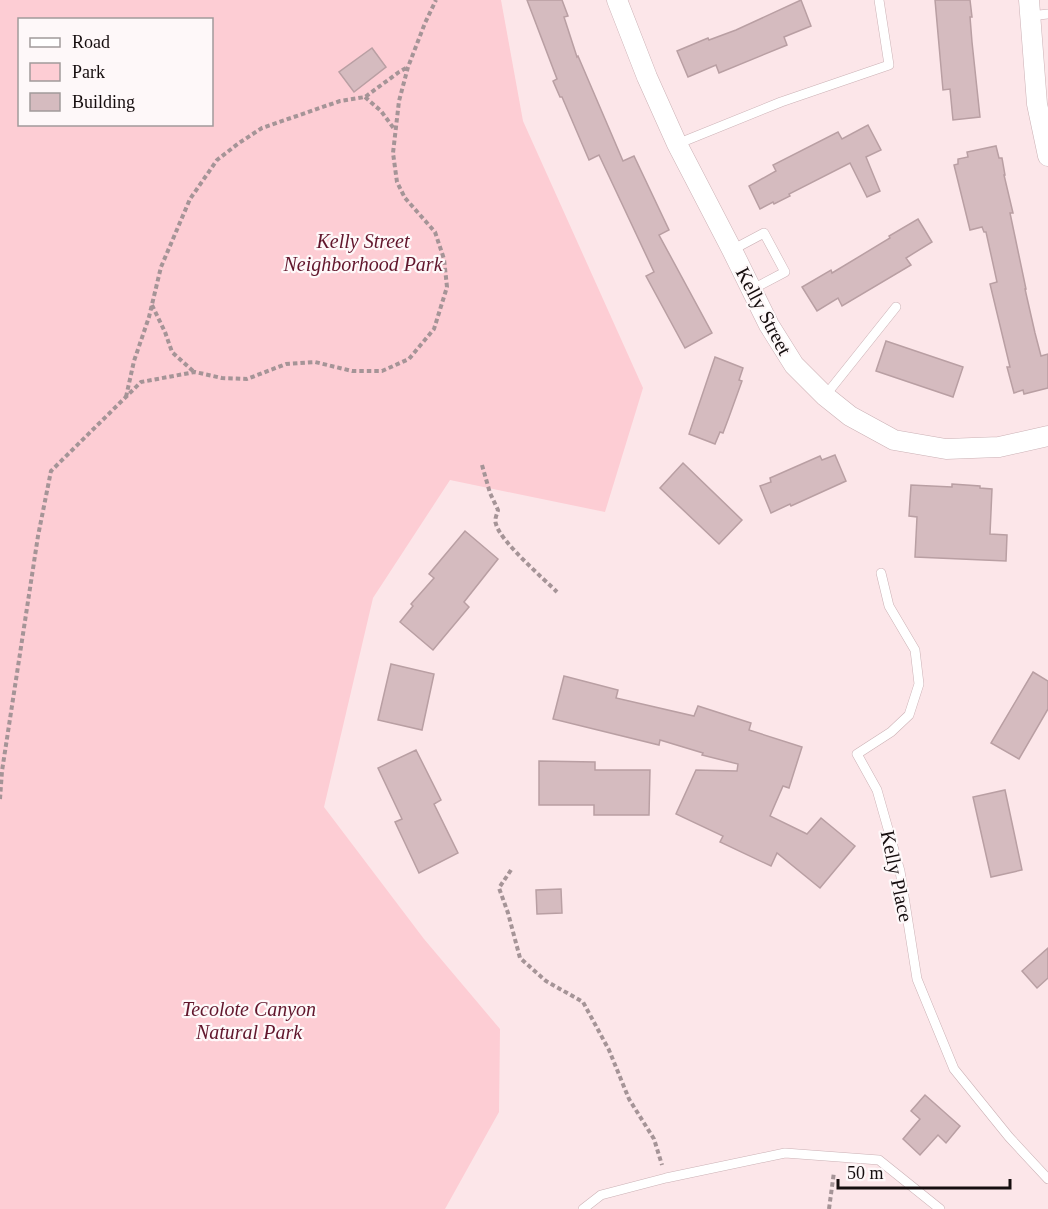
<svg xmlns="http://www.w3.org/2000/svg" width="1048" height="1209" font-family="'Times New Roman',serif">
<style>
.green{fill:#fdcdd4;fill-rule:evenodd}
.building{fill:#d5bbbf;stroke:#b99fa3;stroke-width:1.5}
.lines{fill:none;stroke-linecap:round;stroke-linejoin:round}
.service-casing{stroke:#cbb1b5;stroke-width:10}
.minor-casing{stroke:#cbb1b5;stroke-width:21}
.path{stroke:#a59497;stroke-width:4;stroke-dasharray:4.5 3;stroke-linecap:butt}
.service{stroke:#fff;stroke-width:9}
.minor{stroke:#fff;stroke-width:20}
.labels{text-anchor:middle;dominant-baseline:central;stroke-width:4.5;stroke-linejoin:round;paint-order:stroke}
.park-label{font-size:20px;font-style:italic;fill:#61162c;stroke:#fef8f9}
.street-label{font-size:20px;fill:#160e0f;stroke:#fef8f9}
</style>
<rect width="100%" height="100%" fill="#fce6e9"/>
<path class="green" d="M0 0H501L523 121 643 388 605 512 450 480 373 598 324 807 424 939 500 1029 499 1112 445 1209H0ZM20 20H212V124H20Z"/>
<g class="building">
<polygon points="527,0 562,0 568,16 564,17 577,57 578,56 623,161 634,156 669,230 659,235 712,333 685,348 646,276 654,272 599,155 589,160 562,97 560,97 553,81 557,79"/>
<polygon points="801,0 811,26 784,37 787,45 719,73 716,65 688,77 677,51 708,38 709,40 736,30"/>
<polygon points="935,0 970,0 972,17 970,17 972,42 980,117 953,120 950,89 943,90"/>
<polygon points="372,48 386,67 354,92 339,72"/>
<polygon points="868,125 881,150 866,157 880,191 867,197 850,163 789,194 790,196 774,204 773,202 760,209 749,186 776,171 773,165 838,132 842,139"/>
<polygon points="996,146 999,158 1002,158 1005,175 1004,175 1013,213 1010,213 1026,289 1025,289 1035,333 1041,356 1048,354 1048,388 1024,394 1023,390 1014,393 1007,367 1010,367 990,284 997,282 986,232 984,232 982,227 970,230 954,165 958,164 958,159 968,157 967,152"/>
<polygon points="918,219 932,242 906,258 911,265 842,306 838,298 817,311 802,287 831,270 832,273 890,238 889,236"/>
<polygon points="886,341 963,367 953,397 876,371"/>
<polygon points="715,357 743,368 739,380 742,381 729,417 723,433 720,432 715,444 689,434"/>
<polygon points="835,455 846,481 791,506 790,504 771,513 760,486 771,482 770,478 820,456 822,460"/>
<polygon points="683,463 742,520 719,544 660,488"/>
<polygon points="952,484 980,486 980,488 992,489 990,534 1007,535 1006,561 915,557 917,517 909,516 911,485 952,487"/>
<polygon points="465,531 498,559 464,602 469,607 433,650 400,622 413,606 411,604 434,578 429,574"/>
<polygon points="391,664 434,674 422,730 378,720"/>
<polygon points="1033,672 1048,681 1048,709 1019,759 991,743"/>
<polygon points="564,676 618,690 616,698 694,716 698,706 751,723 749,730 802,747 789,788 783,786 770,816 807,834 821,818 855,846 820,888 777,853 771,866 720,842 723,836 676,814 696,770 737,771 738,764 702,755 703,753 660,740 659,745 553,719"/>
<polygon points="416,750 441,800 434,804 458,853 419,873 395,822 402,819 378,768"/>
<polygon points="539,761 595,762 595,770 650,770 649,815 594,815 594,805 539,805"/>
<polygon points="1005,790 1022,870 991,877 973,797"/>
<polygon points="561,889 562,913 537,914 536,890"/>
<polygon points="1048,948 1048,978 1037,988 1022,971"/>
<polygon points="925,1095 960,1126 946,1143 938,1135 920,1155 903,1139 920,1119 911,1111"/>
</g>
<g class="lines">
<defs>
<g id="service">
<polyline points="1030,16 1048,14"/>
<polyline points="677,144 781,102 889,65 879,0"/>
<polyline points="732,250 764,233 785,272 751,290"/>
<polyline points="825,396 896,307"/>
<polyline points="881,573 889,606 915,650 919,684 909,715 891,732 857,754 877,790 900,871 917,979 954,1069 1009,1137 1048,1179"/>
<polyline points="583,1209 601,1195 666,1178 785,1153 879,1160 940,1209"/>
</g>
<g id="minor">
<polyline points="617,0 647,77 677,144 732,250 769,325 794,365 825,396 850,416 894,440 946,449 999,447 1048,436"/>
<polyline points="1029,0 1037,104 1048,156"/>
</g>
</defs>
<use href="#service" class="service-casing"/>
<use href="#minor" class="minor-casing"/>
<g class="path">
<polyline points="365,97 381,111 395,130"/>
<polyline points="152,305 165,332 172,352 194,372"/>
<polyline points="126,397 134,361 149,317 161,267 190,199 217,160 239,143 262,128 340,101 365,97 399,72 408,67"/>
<path d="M482 465 490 493 498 510C497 515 494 519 496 524 500 541 543 578 557 592"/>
<polyline points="0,799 2,771 38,536 51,471 141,382 195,372 222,378 247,379 286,364 315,362 352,371 382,371 409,359 434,329 447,287 444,259 435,232 405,198 397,182 393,153 399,101 408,67 425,23 436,0"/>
<polyline points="511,870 499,888 508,913 520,958 546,981 583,1002 609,1050 629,1099 654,1139 662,1165"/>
<polyline points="829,1209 834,1172"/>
</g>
<use href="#service" class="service"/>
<use href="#minor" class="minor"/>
</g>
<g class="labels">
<g class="park-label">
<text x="363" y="241">Kelly Street<tspan x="363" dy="23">Neighborhood Park</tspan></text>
<text x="249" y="1009">Tecolote Canyon<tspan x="249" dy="23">Natural Park</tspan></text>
</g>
<g class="street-label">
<text transform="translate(764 311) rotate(62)">Kelly Street</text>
<text transform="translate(897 876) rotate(78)">Kelly Place</text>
</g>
</g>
<rect x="18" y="18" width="195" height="108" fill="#fef8f9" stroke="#a19a9b" stroke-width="1.5"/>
<rect x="30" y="38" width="30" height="9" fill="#ffffff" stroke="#a19a9b" stroke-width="1.5"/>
<text x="72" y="48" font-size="18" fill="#160e0f">Road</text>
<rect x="30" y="63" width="30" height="18" fill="#fdcdd4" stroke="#a19a9b" stroke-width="1.5"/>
<text x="72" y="78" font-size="18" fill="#160e0f">Park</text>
<rect x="30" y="93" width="30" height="18" fill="#d5bbbf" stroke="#a19a9b" stroke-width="1.5"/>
<text x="72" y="108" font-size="18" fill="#160e0f">Building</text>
<path d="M838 1179v9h172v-9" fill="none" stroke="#160e0f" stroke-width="3"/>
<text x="847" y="1179" font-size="18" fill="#160e0f" stroke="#fef8f9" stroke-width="4.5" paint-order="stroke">50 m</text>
</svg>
